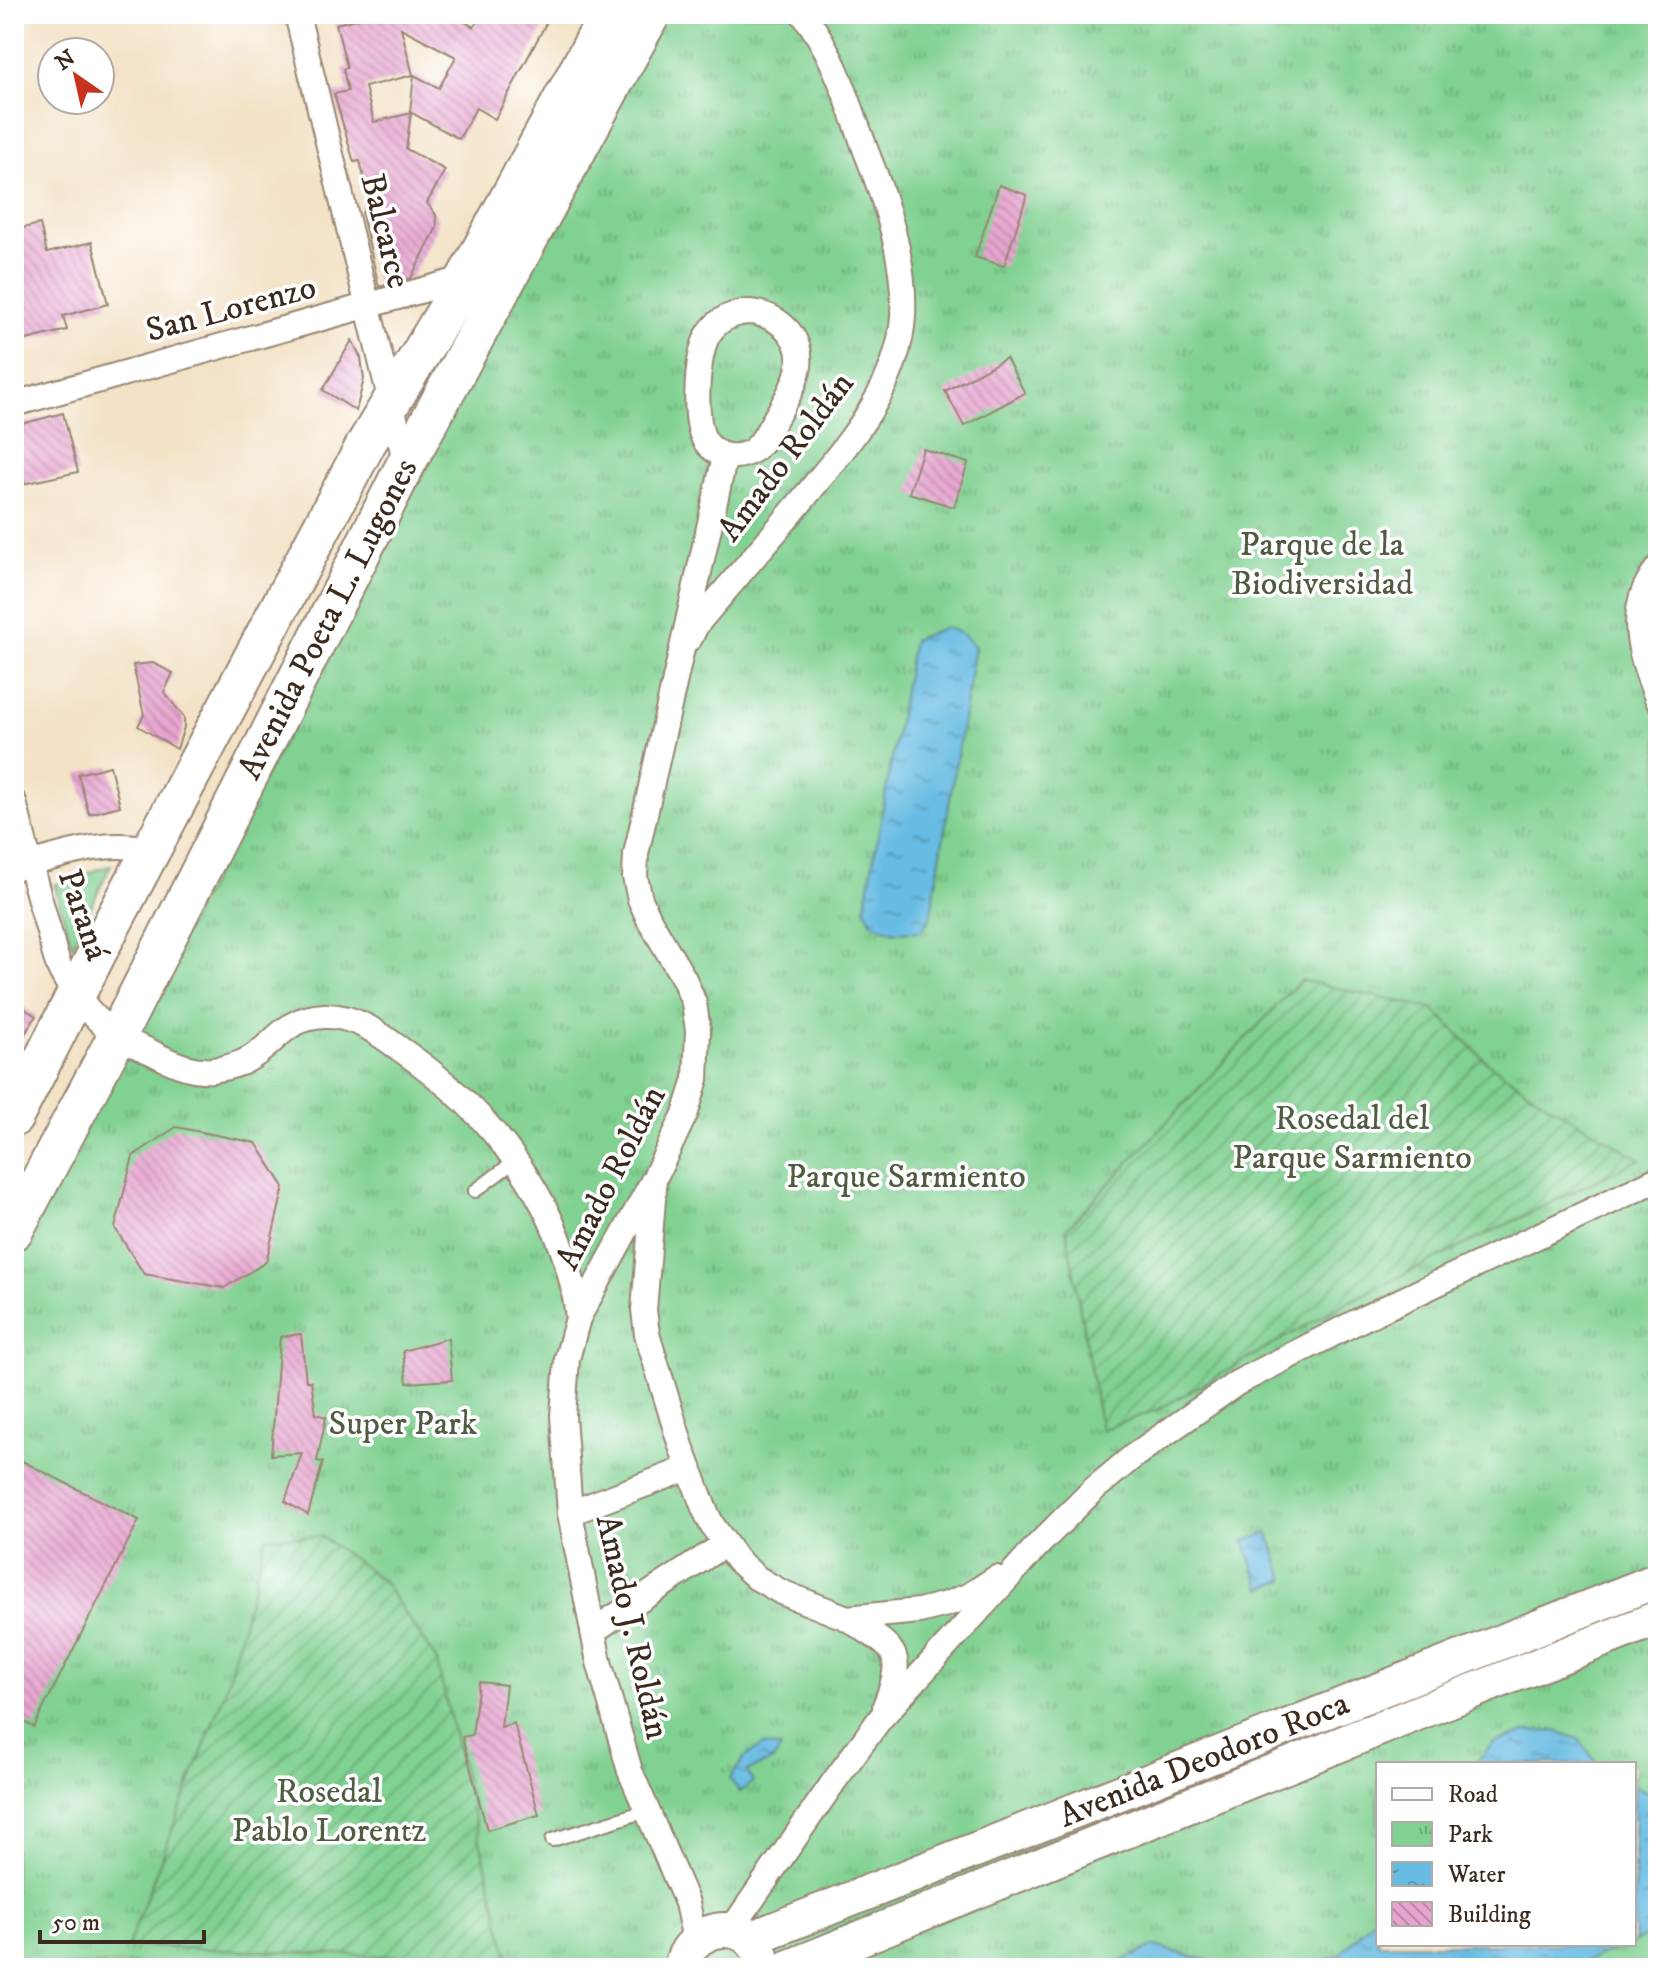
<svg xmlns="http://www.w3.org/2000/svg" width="1672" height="1982" font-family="'IM FELL DW Pica',serif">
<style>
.park{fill:url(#park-tufts);stroke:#5e7e58;stroke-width:2;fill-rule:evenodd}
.garden{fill:url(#garden-furrows);stroke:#5e7e58;stroke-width:2}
.water{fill:url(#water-ripples);stroke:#517380;stroke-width:2}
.building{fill:url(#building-back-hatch)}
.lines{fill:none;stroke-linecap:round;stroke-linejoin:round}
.lane-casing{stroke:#978672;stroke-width:16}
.street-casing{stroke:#978672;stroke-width:28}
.secondary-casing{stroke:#978672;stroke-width:38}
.primary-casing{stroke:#978672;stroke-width:42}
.lane{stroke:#fff;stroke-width:12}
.street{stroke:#fff;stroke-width:24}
.secondary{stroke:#fff;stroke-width:34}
.primary{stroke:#fff;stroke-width:38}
.labels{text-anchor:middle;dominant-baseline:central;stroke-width:7;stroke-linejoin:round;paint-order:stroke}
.street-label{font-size:34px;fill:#3b2a1e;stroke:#fff}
.park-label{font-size:34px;fill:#505c41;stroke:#fff}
</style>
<defs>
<pattern id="park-tufts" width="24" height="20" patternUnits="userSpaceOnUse" patternTransform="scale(2)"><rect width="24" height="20" fill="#81d192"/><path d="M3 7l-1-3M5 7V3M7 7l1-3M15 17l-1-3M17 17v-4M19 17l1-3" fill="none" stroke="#6baa77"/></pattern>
<pattern id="garden-furrows" width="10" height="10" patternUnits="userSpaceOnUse" patternTransform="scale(2)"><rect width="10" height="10" fill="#81d192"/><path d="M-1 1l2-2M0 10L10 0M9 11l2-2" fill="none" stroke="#6baa77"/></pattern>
<pattern id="water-ripples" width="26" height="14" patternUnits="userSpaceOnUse" patternTransform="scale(2)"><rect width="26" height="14" fill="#67bce3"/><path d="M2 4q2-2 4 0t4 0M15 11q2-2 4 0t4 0" fill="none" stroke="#5699b7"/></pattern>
<pattern id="building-back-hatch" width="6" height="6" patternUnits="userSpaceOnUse" patternTransform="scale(2)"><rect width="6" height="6" fill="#e7a4d0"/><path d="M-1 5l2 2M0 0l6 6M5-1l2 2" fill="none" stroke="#bc86a8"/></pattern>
</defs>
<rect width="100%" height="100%" fill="#fff"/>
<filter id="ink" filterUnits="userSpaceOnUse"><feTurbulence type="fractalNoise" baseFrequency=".0125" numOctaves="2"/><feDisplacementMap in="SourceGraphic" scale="16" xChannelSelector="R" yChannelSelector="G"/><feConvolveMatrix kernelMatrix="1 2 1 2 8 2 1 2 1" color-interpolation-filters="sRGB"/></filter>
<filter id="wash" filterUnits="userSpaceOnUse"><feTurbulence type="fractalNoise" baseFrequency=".006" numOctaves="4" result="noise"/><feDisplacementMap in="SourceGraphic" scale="32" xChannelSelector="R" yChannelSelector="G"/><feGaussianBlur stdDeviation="1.8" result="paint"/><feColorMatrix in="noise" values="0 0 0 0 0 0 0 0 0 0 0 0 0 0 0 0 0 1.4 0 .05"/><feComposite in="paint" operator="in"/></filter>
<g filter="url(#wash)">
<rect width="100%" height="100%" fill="#f3e2c6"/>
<g class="park">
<path d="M660 14H1658V1968H151L142 1965 14 1968V1262ZM1378 1764H1634V1944H1378Z"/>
<polygon points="111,865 72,946 54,885"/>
</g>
<g class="garden">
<polygon points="1301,980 1433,1009 1489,1064 1546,1103 1640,1159 1348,1302 1159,1409 1101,1430 1066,1229"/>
<polygon points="321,1536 382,1580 436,1659 509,1961 128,1946 225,1691 266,1537"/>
</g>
<g class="water">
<polygon points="945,627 964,635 975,647 930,919 921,931 894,932 872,923 865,908 913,640"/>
<polygon points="1268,1533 1285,1580 1261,1589 1244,1541"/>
<polygon points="1555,1731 1579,1739 1598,1764 1475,1764 1492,1744 1525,1732"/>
<polygon points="763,1745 781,1748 773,1761 747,1771 753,1782 740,1792 730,1779 744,1758"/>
<polygon points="1634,1786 1658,1797 1658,1933 1634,1942"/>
<polygon points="1378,1914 1378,1944 1629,1944 1569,1968 1308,1968 1340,1954"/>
<polygon points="1155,1946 1233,1968 1105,1968"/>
</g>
<g id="blocks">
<g class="building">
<polygon points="375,14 450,14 474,27 481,14 551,14 495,119 476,108 459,139 410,112 414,75 439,88 456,57 401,28 413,75 365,87 374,122 411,113 406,149 445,170 427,203 436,215 437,227 411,278 379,287 362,214 369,198 360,161 354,162 334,94 348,91 343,69 347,67 336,24"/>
<polygon points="999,185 1027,195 1004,266 975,257"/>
<polygon points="40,224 47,253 92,242 108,304 63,316 67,330 14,343 14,230"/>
<polygon points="352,340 361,358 364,379 356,411 323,390"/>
<polygon points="1006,358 1025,393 964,426 945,391"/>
<polygon points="63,413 78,472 14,486 14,426"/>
<polygon points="923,449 968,463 954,507 909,493"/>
<polygon points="153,663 173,673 164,692 184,717 184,727 177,749 138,726 144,715 133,665"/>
<polygon points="110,766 120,806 89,814 78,774"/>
<polygon points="14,1002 36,1016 14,1051"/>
<polygon points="176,1127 256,1143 284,1187 266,1262 224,1288 144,1274 115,1228 133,1156"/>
<polygon points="301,1334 306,1381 311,1381 316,1414 326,1417 317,1461 323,1462 308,1515 285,1501 302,1453 271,1455 280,1337"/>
<polygon points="448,1338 452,1380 407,1383 403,1351"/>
<polygon points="14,1457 139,1520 34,1727 14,1717"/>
<polygon points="479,1682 506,1685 501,1727 514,1723 539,1815 487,1830 462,1737 472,1735"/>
</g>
</g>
</g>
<g filter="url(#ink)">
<use href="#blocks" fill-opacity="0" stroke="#978672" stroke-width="2"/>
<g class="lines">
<defs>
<g id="lane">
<polyline points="475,1191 515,1161"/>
<polyline points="552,1840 646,1811"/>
</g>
<g id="street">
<polyline points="297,14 406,464"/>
<path d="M746 312C775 312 803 335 799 366 796 385 783 405 773 422 767 432 762 445 752 451 745 455 736 457 728 456 719 455 709 448 704 439 693 419 696 351 710 332 718 320 732 314 746 312Z"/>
<polyline points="14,404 466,278"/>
<path d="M1658 568C1624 608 1640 657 1658 700"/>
<path d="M690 638 697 624C732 582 768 541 803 499 846 446 899 388 903 316 906 261 886 201 866 151 849 105 834 52 803 14"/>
<path d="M14 802C24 843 35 884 47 925 52 940 54 957 61 971 73 994 95 1020 116 1035 126 1042 138 1046 149 1051 168 1061 190 1072 212 1070 222 1069 238 1065 247 1060 277 1044 283 1018 324 1016 354 1015 377 1032 400 1049 491 1111 566 1206 578 1318"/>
<path d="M16 868C60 856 105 838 151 850"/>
<polyline points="654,1187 644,1310 647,1334 681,1446 704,1508 712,1525 737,1560 757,1578 781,1592 847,1618 919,1611 947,1604 970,1595 996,1578"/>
<polyline points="570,1513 689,1468"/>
<path d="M847 1618C893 1649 908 1648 885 1706"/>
<polyline points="593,1631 725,1544"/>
<polyline points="731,1930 835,1780 880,1719 1037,1546 1093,1490 1135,1455 1237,1383 1360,1320 1658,1179"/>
<polyline points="695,1940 687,1903 630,1771 599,1662 570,1513 563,1416 567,1359 578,1318 655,1177 686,1112 696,1079 698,1030 694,1003 684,979 649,919 640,899 635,877 636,854 725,456"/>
</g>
<g id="secondary">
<polyline points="750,1939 1658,1580"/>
<path d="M681 1968C688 1927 743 1914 761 1955"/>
<polyline points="787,1968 1425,1710 1658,1618"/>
</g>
<g id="primary">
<polyline points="14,1117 103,941 366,444 466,278 609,14"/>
<polyline points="14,1230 117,1036 406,464 651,14"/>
</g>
</defs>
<use href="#lane" class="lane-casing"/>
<use href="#street" class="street-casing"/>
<use href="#secondary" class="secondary-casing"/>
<use href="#primary" class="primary-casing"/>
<use href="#lane" class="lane"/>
<use href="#street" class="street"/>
<use href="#secondary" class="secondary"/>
<use href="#primary" class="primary"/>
</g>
</g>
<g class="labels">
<g class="street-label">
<text transform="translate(385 231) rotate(76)">Balcarce</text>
<text transform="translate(231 309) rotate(-15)">San Lorenzo</text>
<text transform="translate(786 457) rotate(-53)">Amado Roldán</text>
<text transform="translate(328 619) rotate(-63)">Avenida Poeta L. Lugones</text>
<text transform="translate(83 915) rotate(71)">Paraná</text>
<text transform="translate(611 1178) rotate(-63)">Amado Roldán</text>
<text transform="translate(632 1627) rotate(77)">Amado J. Roldán</text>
<text transform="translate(1204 1760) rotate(-22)">Avenida Deodoro Roca</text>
</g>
<g class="park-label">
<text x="1322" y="545">Parque de la<tspan x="1322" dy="39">Biodiversidad</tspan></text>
<text x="1352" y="1119">Rosedal del<tspan x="1352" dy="39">Parque Sarmiento</tspan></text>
<text x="906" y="1177">Parque Sarmiento</text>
<text x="403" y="1424">Super Park</text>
<text x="329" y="1792">Rosedal<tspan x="329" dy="39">Pablo Lorentz</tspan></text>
</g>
</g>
<rect width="1672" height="1982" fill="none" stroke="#fff" stroke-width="48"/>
<rect x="1376" y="1762" width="260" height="184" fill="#ffffff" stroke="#b1aaa5" stroke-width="2"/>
<rect x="1392" y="1788" width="40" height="12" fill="#ffffff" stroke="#b1aaa5" stroke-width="2"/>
<text x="1448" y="1802" font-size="24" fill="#3b2a1e">Road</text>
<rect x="1392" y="1822" width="40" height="24" fill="url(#park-tufts)" stroke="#b1aaa5" stroke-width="2"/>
<text x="1448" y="1842" font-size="24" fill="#3b2a1e">Park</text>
<rect x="1392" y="1862" width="40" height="24" fill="url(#water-ripples)" stroke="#b1aaa5" stroke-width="2"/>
<text x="1448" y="1882" font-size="24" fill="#3b2a1e">Water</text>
<rect x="1392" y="1902" width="40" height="24" fill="url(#building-back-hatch)" stroke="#b1aaa5" stroke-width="2"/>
<text x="1448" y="1922" font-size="24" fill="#3b2a1e">Building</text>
<g transform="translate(76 76) rotate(326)"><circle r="38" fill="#ffffff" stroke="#b1aaa5" stroke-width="2"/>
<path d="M0-6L14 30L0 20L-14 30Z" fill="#c8321e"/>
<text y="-12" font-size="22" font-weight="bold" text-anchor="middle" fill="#3b2a1e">N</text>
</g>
<path d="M40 1930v12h164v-12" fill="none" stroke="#3b2a1e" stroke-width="4"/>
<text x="52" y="1930" font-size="24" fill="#3b2a1e" stroke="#ffffff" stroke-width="6" paint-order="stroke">50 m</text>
</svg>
